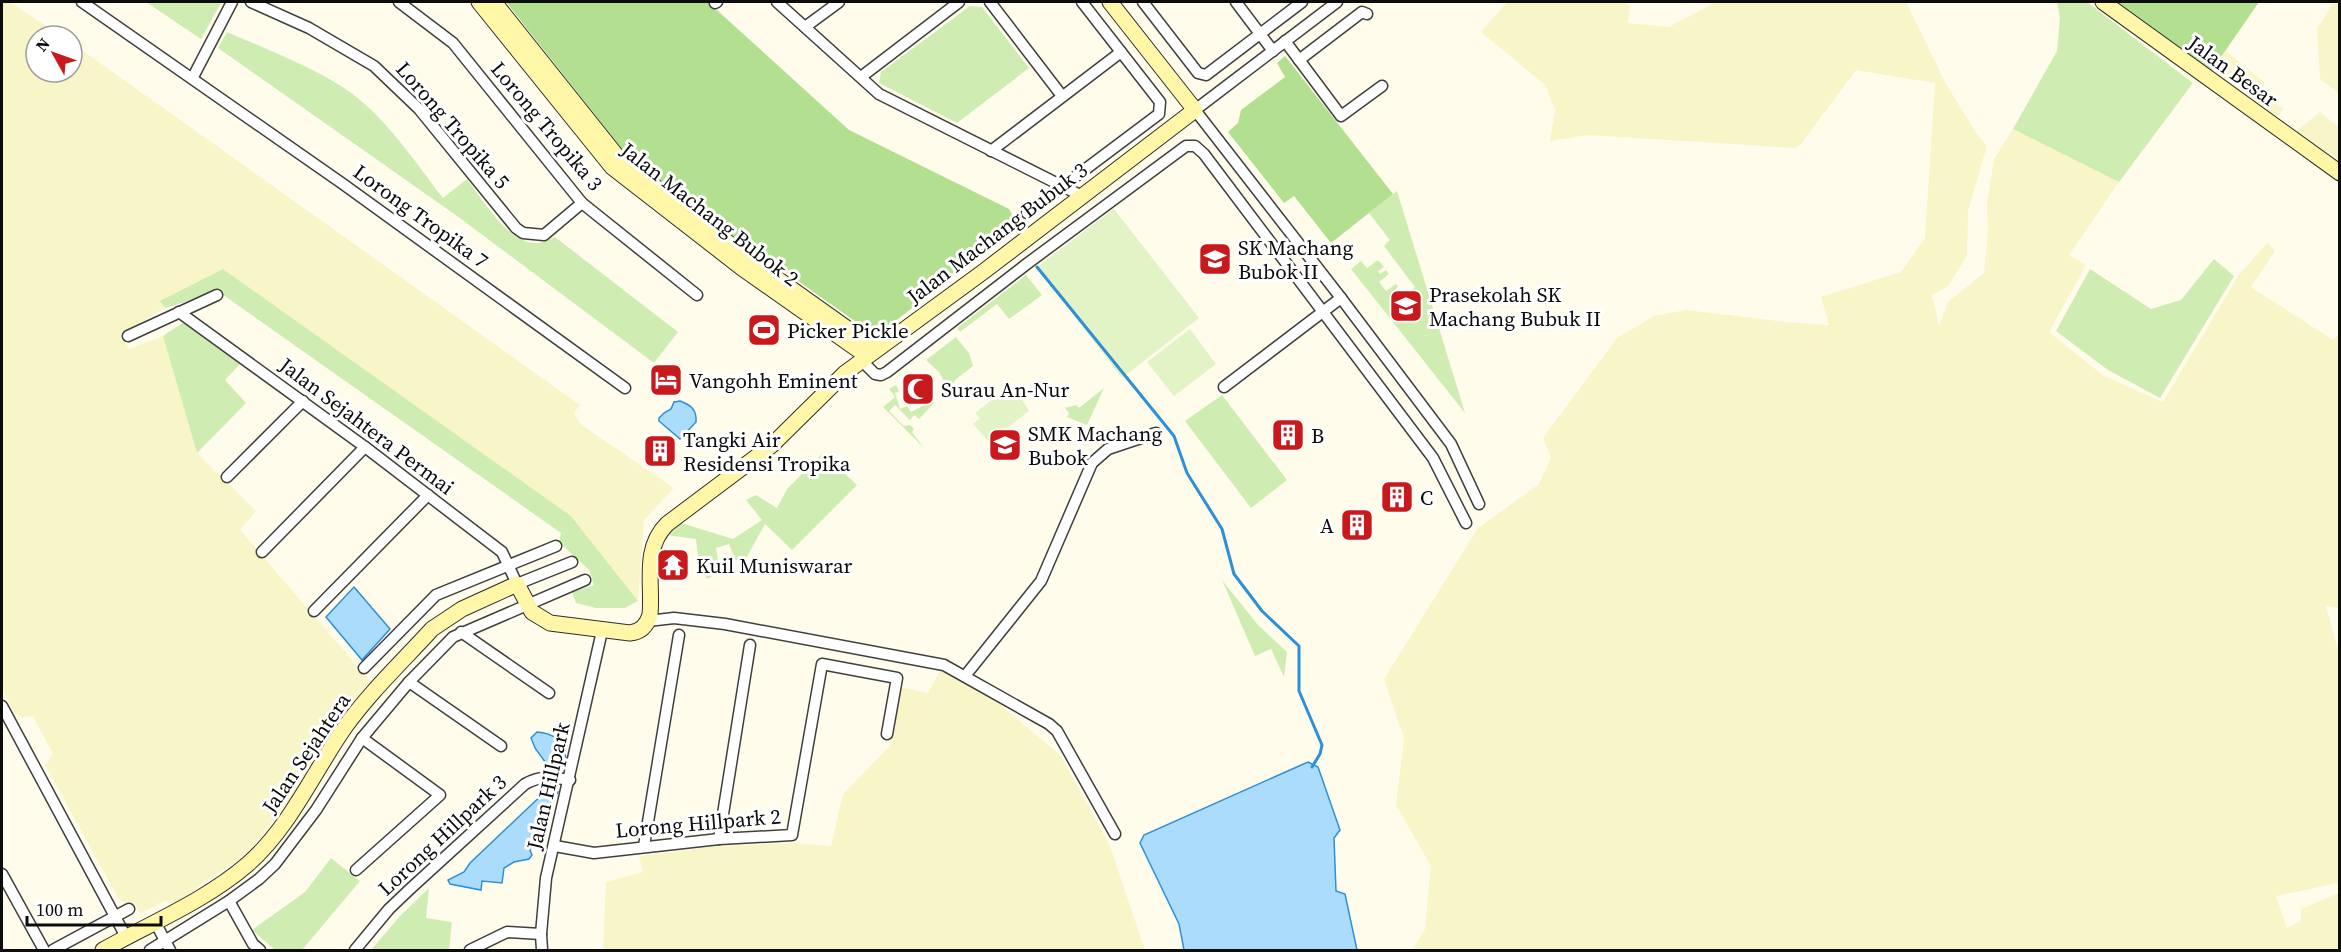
<svg xmlns="http://www.w3.org/2000/svg" width="2341" height="952" font-family="'Source Serif 4',serif">
<style>
.farmland{fill:#f8f5c9}
.green{fill:#cfedb2}
.forest{fill:#b2df90}
.pitch{fill:#e2f3c5}
.water{fill:#abdcfb;stroke:#2c90d9;stroke-width:1.5}
.lines{fill:none;stroke-linecap:round;stroke-linejoin:round}
.stream{stroke:#2c90d9;stroke-width:3}
.street-casing{stroke:#3f3f3f;stroke-width:13}
.secondary-casing{stroke:#2e2e2e;stroke-width:17}
.street{stroke:#fff;stroke-width:10}
.secondary{stroke:#fff7a7;stroke-width:15}
.labels{text-anchor:middle;dominant-baseline:central;stroke-width:6;stroke-linejoin:round;paint-order:stroke}
.street-label{font-size:21px;fill:#0c0c0c;stroke:#fff}
.poi-label{font-size:21px;fill:#0c0c0c;stroke:#fff;text-anchor:start}
</style>
<rect width="100%" height="100%" fill="#fffcec"/>
<g class="farmland">
<polygon points="2,2 10,2 61,36 36,36 36,72 72,72 72,43 580,405 574,413 580,424 674,488 644,520 638,601 571,516 223,269 160,301 165,308 121,334 129,349 163,336 197,453 256,511 240,530 371,682 334,729 294,794 249,852 171,906 166,900 140,914 135,904 120,901 45,765 53,754 33,716 22,717 14,713 2,689 2,374 3,372 2,369"/>
<polygon points="1507,2 1625,2 1630,6 1628,23 1669,27 1716,2 1906,2 1945,82 1976,133 1987,146 1968,211 1967,256 1948,286 1932,295 1939,326 1948,302 1984,273 1988,230 1987,204 1994,159 2013,129 2119,182 2069,255 2086,265 2049,332 2104,376 2163,402 2238,276 2267,243 2275,251 2251,287 2333,340 2340,333 2339,608 2326,606 2340,658 2338,883 2276,896 2287,928 2301,921 2301,909 2339,893 2339,950 1412,950 1425,929 1431,866 1396,805 1404,738 1384,679 1478,528 1539,484 1551,458 1543,438 1617,338 1654,316 1686,310 1787,322 1829,325 1821,297 1901,272 1925,238 1935,83 1856,70 1800,145 1795,148 1588,135 1550,141 1555,110 1545,85 1481,32"/>
<polygon points="2259,2 2226,51 2265,83 2261,92 2283,109 2279,115 2267,115 2209,74"/>
<polygon points="2327,2 2333,4 2339,2 2339,93 2320,79 2317,29 2332,5"/>
<polygon points="2320,112 2339,127 2339,161 2295,132"/>
<polygon points="940,670 997,702 1061,756 1110,846 1145,950 603,950 606,882 643,872 639,856 718,846 795,843 831,846 843,794 890,746 900,687 928,693"/>
</g>
<g class="green">
<polygon points="146,2 221,2 221,3 201,39"/>
<polygon points="2057,2 2087,2 2193,83 2119,182 2013,129 2057,51 2060,18"/>
<polygon points="970,6 982,7 1029,68 957,123 879,83 881,72"/>
<path d="M227 32C266 49 308 65 344 88 384 114 414 161 443 198L467 179C482 199 509 245 537 243 543 243 550 239 555 237L678 332 654 363 457 216 218 48Z"/>
<polygon points="1397,191 1465,413 1351,269 1361,261 1367,268 1378,260 1384,267 1378,271 1380,274 1386,270 1389,274 1379,282 1386,291 1396,284 1398,286 1391,296 1400,303 1415,287 1384,246 1390,240 1369,213"/>
<polygon points="2214,259 2234,276 2160,398 2108,370 2056,331 2090,269 2151,309 2181,300"/>
<polygon points="223,269 571,516 638,601 625,608 596,608 576,603 572,592 594,585 589,570 559,542 561,533 219,292 165,308 160,301"/>
<polygon points="1026,275 1042,295 1009,319 997,304 960,332 957,328"/>
<polygon points="184,322 240,364 225,380 246,403 197,453 163,336"/>
<polygon points="956,337 969,353 973,366 955,380 950,392 939,372 926,360"/>
<polygon points="896,385 899,391 895,393 900,409 907,406 911,412 932,401 934,403 919,419 914,415 910,420 895,405 889,411 904,426 910,425 914,429 912,432 924,448 883,407 895,397 889,389"/>
<polygon points="1104,388 1087,425 1067,417 1069,413 1065,408 1076,405 1079,408"/>
<polygon points="1222,395 1287,480 1251,508 1185,421"/>
<polygon points="823,453 857,485 792,550 765,524 743,564 735,559 729,544 716,548 718,561 714,566 716,574 707,579 698,558 696,539 666,535 678,522 733,539 762,520 746,500 756,495 777,508 787,489"/>
<polygon points="1222,580 1258,625 1287,652 1284,677 1271,649 1255,656"/>
<polygon points="331,858 360,881 302,950 275,950 252,930 305,892"/>
<polygon points="429,888 426,918 452,922 449,950 371,950 400,916"/>
</g>
<g class="forest">
<polygon points="506,2 708,2 849,130 1009,209 1018,226 876,336 730,233 625,153"/>
<polygon points="2114,2 2259,2 2209,74"/>
<polygon points="1285,56 1393,194 1331,243 1294,196 1284,203 1228,132 1238,123 1241,110 1285,77 1277,63"/>
</g>
<g class="pitch">
<polygon points="1114,209 1199,318 1122,378 1037,267"/>
<polygon points="1190,329 1216,364 1174,396 1147,362"/>
<polygon points="1006,389 1011,395 1016,390 1029,411 989,442 973,424 980,418 975,413"/>
</g>
<g class="water">
<path d="M680 401C691 405 697 410 696 422L680 439 659 421V418L664 413 671 409 674 402Z"/>
<polygon points="354,587 390,629 362,660 326,617"/>
<path d="M537 732C554 733 563 741 566 758L560 768 548 766 535 748 531 738Z"/>
<polygon points="1308,762 1318,767 1340,830 1334,838 1336,891 1345,894 1357,950 1184,950 1179,924 1140,843 1144,835"/>
<polygon points="548,789 558,792 533,830 534,840 530,850 532,855 529,859 514,862 504,868 502,883 482,881 481,890 450,884 448,880 464,872 470,863"/>
</g>
<g class="lines">
<polyline class="stream" points="1037,267 1174,436 1187,473 1222,529 1234,574 1262,611 1299,646 1299,691 1322,745 1320,754 1312,767"/>
<defs>
<g id="street">
<polyline points="82,2 343,184 625,388"/>
<polyline points="251,2 309,28 374,66 419,109 516,228 523,233 544,235 582,203"/>
<polyline points="399,2 453,43 582,203 697,295"/>
<polyline points="777,2 879,94 1082,196"/>
<polyline points="990,2 1062,96"/>
<polyline points="1143,2 1198,73 1206,75 1302,2"/>
<polyline points="1236,2 1273,51"/>
<polyline points="1337,2 1195,110 1341,298 1451,444 1479,504"/>
<polyline points="715,3 717,2"/>
<polyline points="805,27 839,2"/>
<polyline points="1285,41 1341,116 1382,86"/>
<polyline points="1299,60 1362,12 1367,14"/>
<polyline points="193,77 232,2"/>
<polyline points="861,77 959,2"/>
<polyline points="991,151 1121,52"/>
<polyline points="1027,213 1159,114 1160,102 1082,2"/>
<polyline points="179,312 365,447 502,552 517,584 572,562"/>
<polyline points="128,336 217,295"/>
<polyline points="861,360 875,374 881,375 887,372 1028,263 1186,146 1195,146 1204,154 1433,458 1466,523"/>
<polyline points="1224,387 1341,298"/>
<polyline points="227,477 303,401"/>
<polyline points="262,552 365,447"/>
<polyline points="314,611 428,495"/>
<polyline points="648,621 674,618 725,624 944,665 1049,724 1057,731 1115,834"/>
<polyline points="461,632 549,693"/>
<polyline points="364,668 436,595 556,546"/>
<polyline points="965,676 1041,581 1092,463 1108,449 1156,433"/>
<polyline points="409,682 501,746"/>
<polyline points="2,706 126,937"/>
<polyline points="719,839 750,645"/>
<polyline points="555,846 594,853 719,839 792,835 822,664 897,678 887,734"/>
<polyline points="644,846 679,635"/>
<polyline points="356,870 440,795 362,738"/>
<polyline points="2,874 44,950"/>
<polyline points="229,901 253,944 260,950"/>
<polyline points="155,922 170,950"/>
<polyline points="53,950 129,909"/>
<polyline points="150,950 229,901 259,879 275,864 316,810 362,738 409,682 453,637 585,580"/>
<path d="M355 950 389 909 410 889 525 784C541 775 553 777 570 780"/>
<polyline points="470,950 507,932 541,934"/>
<polyline points="542,950 541,934 546,878 602,631"/>
</g>
<g id="secondary">
<polyline points="479,2 612,167 742,268 867,356"/>
<polyline points="494,2 620,160 748,258 876,349"/>
<polyline points="2103,2 2340,173"/>
<path d="M103 950C151 923 205 901 248 864 290 827 313 773 345 727 370 692 403 661 432 629L462 609 517 584 532 612 550 623 630 633C641 632 647 625 650 615 653 584 642 549 667 524L772 445 845 373 983 272 1195 110 1110 2"/>
</g>
</defs>
<use href="#street" class="street-casing"/>
<use href="#secondary" class="secondary-casing"/>
<use href="#street" class="street"/>
<use href="#secondary" class="secondary"/>
</g>
<defs>
<symbol id="school-square" viewBox="-11 -11 22 22"><rect x="-9" y="-9" width="18" height="18" rx="4" fill="#c8191d" stroke="#fff"/><path d="M0-5L7-2L0 1L-7-2ZM-4 1L0 2.5L4 1V4Q0 6-4 4Z" fill="#fff"/></symbol>
<symbol id="stadium-square" viewBox="-11 -11 22 22"><rect x="-9" y="-9" width="18" height="18" rx="4" fill="#c8191d" stroke="#fff"/><path d="M0-5a6.5 5 0 1 0 0 10a6.5 5 0 1 0 0-10ZM-3.5-1.8h7v3.6h-7Z" fill="#fff"/></symbol>
<symbol id="hotel-square" viewBox="-11 -11 22 22"><rect x="-9" y="-9" width="18" height="18" rx="4" fill="#c8191d" stroke="#fff"/><path d="M-6-4.5h1.5V1H6V5H4.5V3h-9V5H-6ZM-4 0a1.8 1.8 0 1 1 3.6 0ZM.5 0V-2.5h3Q6-2.5 6 0Z" fill="#fff"/></symbol>
<symbol id="mosque-square" viewBox="-11 -11 22 22"><rect x="-9" y="-9" width="18" height="18" rx="4" fill="#c8191d" stroke="#fff"/><path d="M3.5-4.9A6 6 0 1 0 3.5 4.9A5 5 0 1 1 3.5-4.9Z" fill="#fff"/></symbol>
<symbol id="building-square" viewBox="-11 -11 22 22"><rect x="-9" y="-9" width="18" height="18" rx="4" fill="#c8191d" stroke="#fff"/><path d="M-4-6H4V6H1V3H-1V6H-4ZM-2.5-4.3h1.7v1.8h-1.7ZM.8-4.3h1.7v1.8H.8ZM-2.5-1h1.7V.8h-1.7ZM.8-1h1.7V.8H.8Z" fill="#fff"/></symbol>
<symbol id="temple-square" viewBox="-11 -11 22 22"><rect x="-9" y="-9" width="18" height="18" rx="4" fill="#c8191d" stroke="#fff"/><path d="M0-6L5-2H3V0L6.5 2.5H4V6H1.5V3h-3V6H-4V2.5H-6.5L-3 0V-2H-5Z" fill="#fff"/></symbol>
</defs>
<g fill-rule="evenodd">
<use href="#school-square" x="1196" y="240" width="38" height="38"/>
<use href="#school-square" x="1387" y="287" width="38" height="38"/>
<use href="#stadium-square" x="745" y="311" width="38" height="38"/>
<use href="#hotel-square" x="647" y="361" width="38" height="38"/>
<use href="#mosque-square" x="899" y="370" width="38" height="38"/>
<use href="#building-square" x="1269" y="416" width="38" height="38"/>
<use href="#school-square" x="986" y="426" width="38" height="38"/>
<use href="#building-square" x="641" y="432" width="38" height="38"/>
<use href="#building-square" x="1378" y="478" width="38" height="38"/>
<use href="#building-square" x="1338" y="506" width="38" height="38"/>
<use href="#temple-square" x="654" y="546" width="38" height="38"/>
</g>
<g class="labels">
<g class="street-label">
<text transform="translate(2233 71) rotate(36)">Jalan Besar</text>
<text transform="translate(453 125) rotate(49)">Lorong Tropika 5</text>
<text transform="translate(547 126) rotate(50)">Lorong Tropika 3</text>
<text transform="translate(710 214) rotate(38)">Jalan Machang Bubok 2</text>
<text transform="translate(421 216) rotate(36)">Lorong Tropika 7</text>
<text transform="translate(997 233) rotate(-37)">Jalan Machang Bubuk 3</text>
<text transform="translate(367 426) rotate(37)">Jalan Sejahtera Permai</text>
<text transform="translate(306 753) rotate(-56)">Jalan Sejahtera</text>
<text transform="translate(548 786) rotate(-77)">Jalan Hillpark</text>
<text transform="translate(698 823) rotate(-5)">Lorong Hillpark 2</text>
<text transform="translate(442 835) rotate(-43)">Lorong Hillpark 3</text>
</g>
<g class="poi-label">
<text x="1238" y="247">SK Machang<tspan x="1238" dy="24">Bubok II</tspan></text>
<text x="1429" y="294">Prasekolah SK<tspan x="1429" dy="24">Machang Bubuk II</tspan></text>
<text x="787" y="330">Picker Pickle</text>
<text x="689" y="380">Vangohh Eminent</text>
<text x="941" y="389">Surau An-Nur</text>
<text x="1028" y="433">SMK Machang<tspan x="1028" dy="24">Bubok</tspan></text>
<text x="1311" y="435">B</text>
<text x="683" y="439">Tangki Air<tspan x="683" dy="24">Residensi Tropika</tspan></text>
<text x="1420" y="497">C</text>
<text x="1334" y="525" text-anchor="end">A</text>
<text x="696" y="565">Kuil Muniswarar</text>
</g>
</g>
<rect width="2341" height="952" fill="none" stroke="#0c0c0c" stroke-width="6"/>
<g transform="translate(54 54) rotate(310)"><circle r="28" fill="#ffffff" stroke="#9e9e9e" stroke-width="1.5"/>
<path d="M0-4.5L10 22L0 15L-10 22Z" fill="#c8191d"/>
<text y="-9" font-size="16" font-weight="bold" text-anchor="middle" fill="#0c0c0c">N</text>
</g>
<path d="M27 916v9h134v-9" fill="none" stroke="#0c0c0c" stroke-width="3"/>
<text x="36" y="916" font-size="18" fill="#0c0c0c" stroke="#ffffff" stroke-width="4.5" paint-order="stroke">100 m</text>
</svg>
